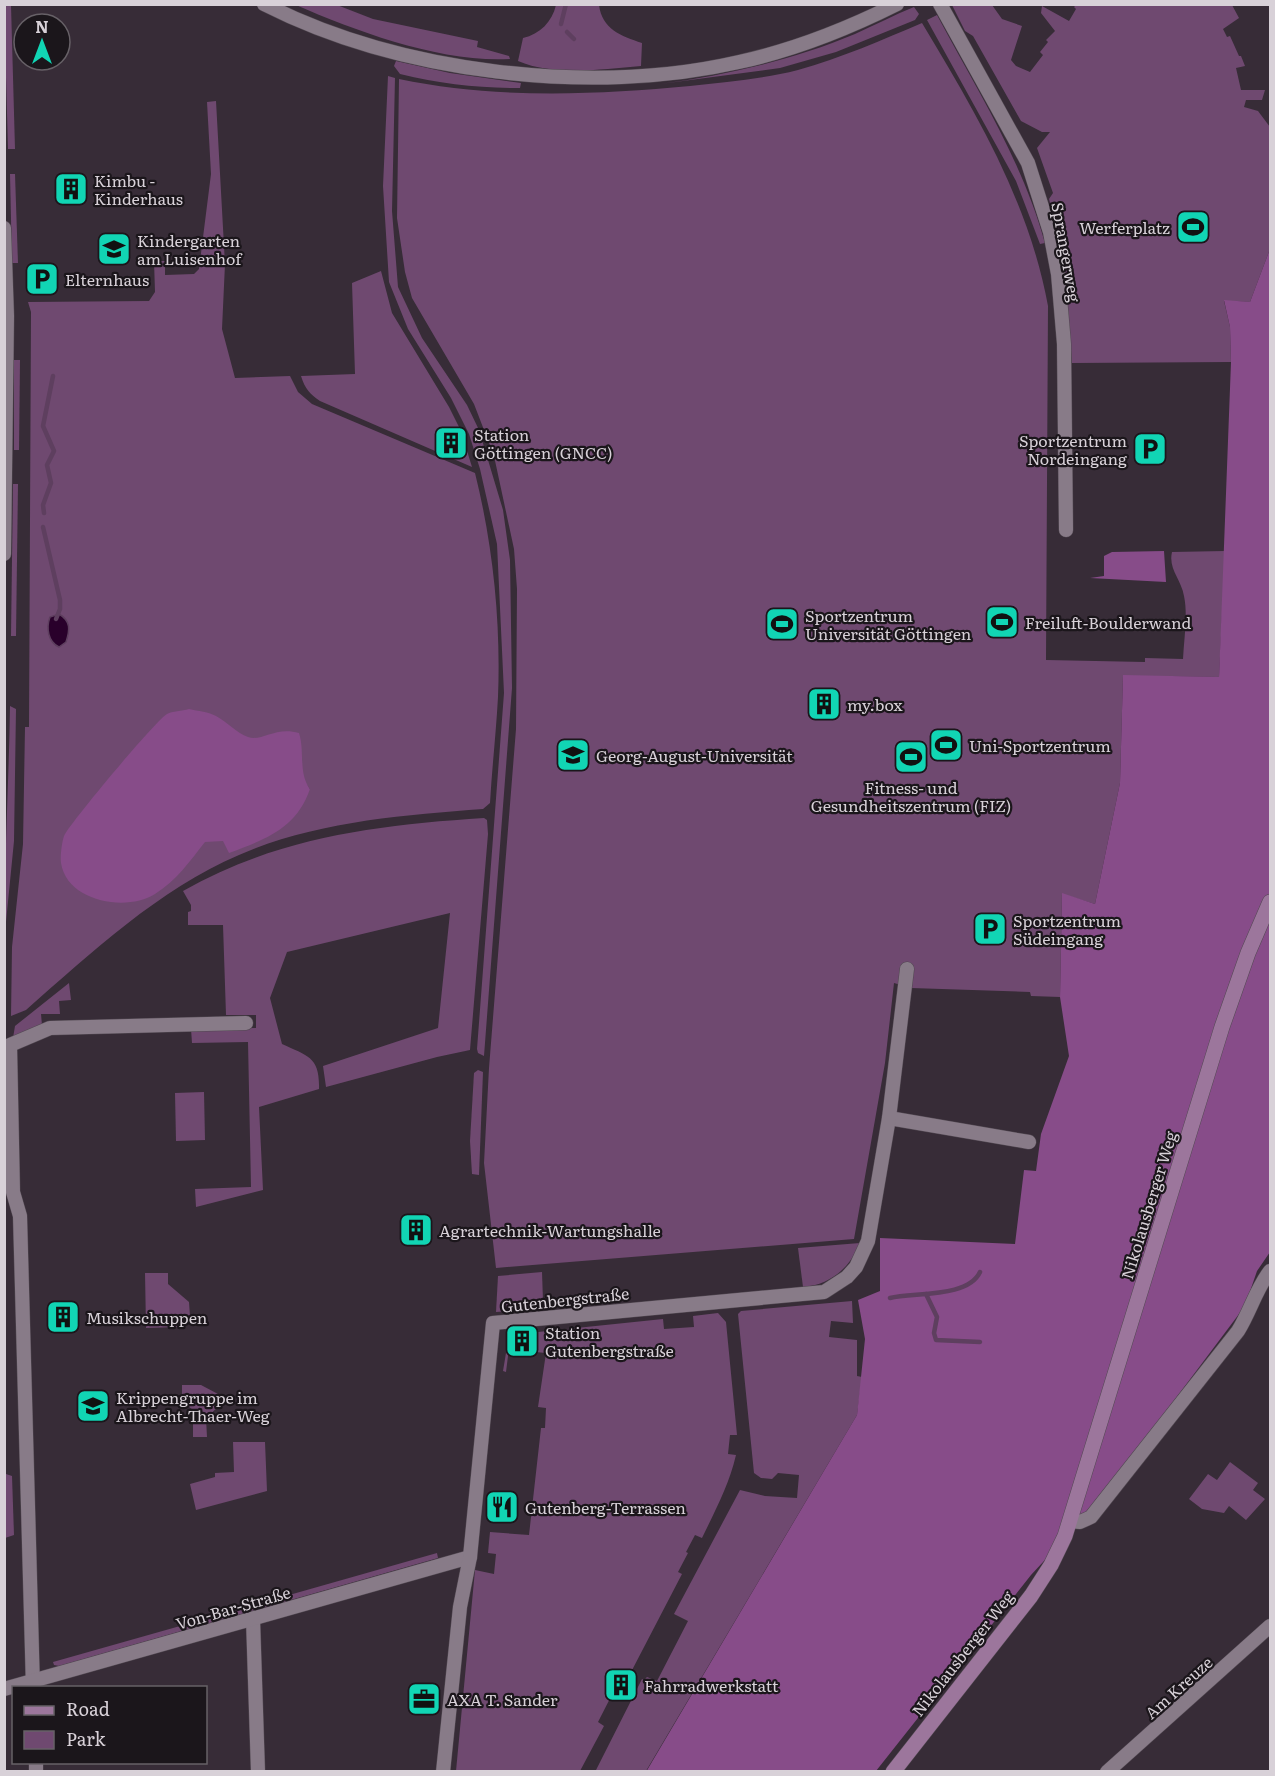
<svg xmlns="http://www.w3.org/2000/svg" width="1275" height="1776" font-family="Literata,serif">
<style>
.green{fill:#6f4970;fill-rule:evenodd}
.forest{fill:#874c89}
.water{fill:#29002b;stroke:#5e3f5f;stroke-width:1.5}
.lines{fill:none;stroke-linecap:round;stroke-linejoin:round}
.stream{stroke:#5e3f5f;stroke-width:4.5}
.street-casing{stroke:#524952;stroke-width:15}
.secondary-casing{stroke:#524952;stroke-width:16}
.street{stroke:#887b88;stroke-width:14}
.secondary{stroke:#9c769c;stroke-width:15}
.labels{text-anchor:middle;dominant-baseline:central;stroke-width:4.5;stroke-linejoin:round;paint-order:stroke}
.poi-label{font-size:16px;fill:#d8d1d8;stroke:#1b161b;text-anchor:start}
.street-label{font-size:16px;fill:#d8d1d8;stroke:#1b161b}
</style>
<rect width="100%" height="100%" fill="#372c37"/>
<g class="green">
<polygon points="4,5 11,5 15,149 8,149"/>
<path d="M296 5H337L373 19 478 41 477 47 509 56 510 59C442 63 358 32 296 5Z"/>
<path d="M556 5H599C602 29 621 36 642 43L641 66C601 69 556 77 518 61L523 38C540 34 552 22 556 5Z"/>
<polygon points="952,5 992,5 1002,19 1022,26 1011,60 1016,66 1030,72 1043,55 1040,52 1048,42 1046,40 1055,31 1041,13 1042,6 1069,21 1076,9 1074,7 1076,5 1232,5 1239,18 1223,29 1227,37 1230,36 1239,56 1241,56 1245,66 1236,68 1241,90 1265,90 1262,100 1246,100 1244,107 1258,111 1270,127 1270,249 1250,302 1224,301 1230,327 1231,362 1072,363 1063,253 1049,199 1053,193 1037,148 1050,132 1042,132 1021,121 973,36 965,31"/>
<path d="M914 7 919 14 915 20 836 52 780 68 660 84C727 75 793 60 855 34 875 25 894 15 914 7Z"/>
<path d="M937 15C977 90 1022 160 1045 243L1040 244 1016 181 927 20Z"/>
<path d="M922 23C976 113 1029 202 1048 306L1046 660 1145 662V658L1183 659C1184 639 1188 615 1184 596 1181 579 1168 569 1172 552L1225 551 1219 677 1123 676 1120 783 1095 904 1062 894 1060 997 1031 996 1030 992 911 988 894 983 885 1063 854 1239 496 1268 484 1163 489 1068 516 729 517 589 514 549 494 456 474 404 412 298 405 272 397 218 399 79C494 99 594 95 690 86 726 82 763 79 798 70 841 58 882 40 922 23Z"/>
<path d="M396 61 450 73 521 83 520 88C478 88 441 84 400 74L394 66Z"/>
<polygon points="388,76 395,78 392,211 398,287 422,338 467,405 479,430 503,510 510,560 512,688 484,1056 478,1053 477,1049 504,693 497,544 480,469 469,434 451,398 408,329 389,282 383,186"/>
<path d="M216 101 225 264 222 329 235 378 290 376 298 392 312 404 475 473C493 545 501 623 498 697 496 733 492 768 490 803L483 809C402 815 314 822 239 855 158 890 92 952 26 1010L11 1016 12 947 23 844 25 727H29L31 312 28 302 149 301 155 292 154 261H165V275L194 274 199 269 211 174 207 102ZM306 784 310 789 223 841H205Z"/>
<polygon points="10,174 15,174 18,263 12,263"/>
<path d="M381 271 392 313 449 407 461 431 472 467 320 401C310 394 305 389 301 376L355 374 352 283Z"/>
<polygon points="14,360 20,360 19,450 14,450"/>
<polygon points="13,484 18,484 16,636 11,636"/>
<path d="M10 706 16 709 14 841 5 932C4 856 9 781 10 706Z"/>
<path d="M484 818 487 820 488 834 470 1050 437 1057 326 1087 323 1066 438 1028 450 913 287 952 270 998 282 1044C308 1056 320 1057 319 1089L259 1107 263 1190 196 1207 195 1189 251 1187 248 1042 192 1043 191 1029 256 1028V1015H226L223 925H188V912L191 911V905L183 891C278 837 377 825 484 818Z"/>
<polygon points="69,983 71,1000 59,1001 60,1014 41,1014 42,1025 13,1038 15,1026"/>
<polygon points="478,1070 483,1072 479,1175 472,1174 470,1141 474,1073"/>
<polygon points="204,1092 205,1140 176,1141 175,1093"/>
<path d="M860 1243C850 1268 830 1285 803 1287L798 1248Z"/>
<polygon points="542,1272 543,1301 537,1309 496,1312 498,1276"/>
<polygon points="145,1273 168,1273 168,1284 189,1302 190,1316 177,1316 177,1327 146,1328"/>
<polygon points="852,1301 853,1323 831,1321 829,1337 857,1340 857,1376 862,1377 857,1415 646,1771 595,1772 642,1679 644,1680 647,1677 657,1681 688,1621 674,1614 740,1490 765,1496 797,1498 799,1475 778,1473 772,1479 761,1478 754,1473 738,1314 741,1311"/>
<path d="M718 1313 726 1322 737 1435H730L728 1454 736 1455C729 1485 715 1511 702 1538L695 1535 686 1552 688 1553 678 1572 682 1574 630 1674 626 1672 623 1678 621 1677 598 1722 604 1726 580 1771H456L475 1570 494 1574 496 1554 488 1553 490 1532 529 1535 541 1428H545L546 1408 538 1407 546 1353 514 1350V1356H508L506 1372 503 1371 509 1335 663 1319 664 1329 694 1327 693 1316Z"/>
<polygon points="182,1385 201,1385 218,1394 219,1406 206,1418 207,1437 193,1437 193,1410 182,1401"/>
<polygon points="233,1442 265,1442 267,1491 196,1510 190,1484 215,1477 215,1473 234,1472"/>
<polygon points="1230,1462 1258,1483 1253,1490 1265,1499 1246,1520 1229,1506 1224,1513 1202,1509 1189,1499 1208,1474 1217,1480"/>
<polygon points="6,1474 12,1476 14,1535 5,1538"/>
<polygon points="437,1553 438,1558 59,1666 54,1665 53,1662"/>
</g>
<g class="forest">
<polygon points="1270,249 1270,1252 1257,1271 1245,1306 1125,1466 1093,1508 1031,1575 876,1771 646,1772 857,1415 865,1339 858,1300 880,1291 880,1238 1015,1244 1024,1170 1036,1171 1041,1134 1069,1056 1060,997 1062,893 1095,904 1120,783 1123,675 1219,677 1231,362 1230,327 1224,300 1250,302"/>
<polygon points="1164,551 1166,582 1090,578 1104,576 1104,556 1112,552"/>
<path d="M189 709C198 711 209 712 216 716 227 722 237 733 248 737 262 742 275 726 299 733 305 751 298 773 310 789 296 829 266 839 229 853L223 841 205 842C190 861 177 880 155 894 127 912 67 902 61 863 60 856 62 842 64 836 69 824 157 719 167 714 172 711 182 711 189 709Z"/>
</g>
<path class="water" d="M59 614C71 621 70 630 66 642L59 647C48 642 46 628 50 617Z"/>
<g class="lines">
<g class="stream">
<polyline points="561,24 566,4"/>
<polyline points="567,32 574,39"/>
<polyline points="44,513 43,505 51,483 47,465 54,451 43,426 53,376"/>
<polyline points="43,527 60,600 60,609 56,619"/>
<polyline points="926,1294 937,1317 934,1333 936,1340 980,1342"/>
<path d="M890 1298C914 1292 968 1298 980 1272"/>
</g>
<defs>
<g id="street">
<path d="M264 4C400 73 591 96 739 62 794 50 847 29 897 4"/>
<polyline points="940,4 1028,163 1050,232 1058,274 1064,344 1066,530"/>
<polyline points="4,228 7,316 4,554"/>
<polyline points="889,1118 1029,1142"/>
<path d="M1070 1521 1080 1522 1091 1517 1238 1331C1250 1312 1256 1289 1270 1271"/>
<polyline points="253,1619 258,1772"/>
<polyline points="33,1688 20,1216 13,1192 10,1045 50,1028 246,1023"/>
<polyline points="4,1689 470,1557"/>
<polyline points="36,1762 36,1772"/>
<polyline points="443,1772 460,1607 470,1557 493,1323 824,1292 847,1277 856,1267 868,1241 889,1118 907,969"/>
<polyline points="1107,1772 1270,1626"/>
</g>
<polyline id="secondary" points="893,1772 1031,1596 1051,1565 1065,1536 1222,1027 1248,953 1270,902"/>
</defs>
<use href="#street" class="street-casing"/>
<use href="#secondary" class="secondary-casing"/>
<use href="#street" class="street"/>
<use href="#secondary" class="secondary"/>
</g>
<defs>
<symbol id="building-square" viewBox="-11 -11 22 22"><rect x="-9" y="-9" width="18" height="18" rx="4" fill="#11d5b4" stroke="#1b161b"/><path d="M-4-6H4V6H1V3H-1V6H-4ZM-2.5-4.3h1.7v1.8h-1.7ZM.8-4.3h1.7v1.8H.8ZM-2.5-1h1.7V.8h-1.7ZM.8-1h1.7V.8H.8Z" fill="#111"/></symbol>
<symbol id="stadium-square" viewBox="-11 -11 22 22"><rect x="-9" y="-9" width="18" height="18" rx="4" fill="#11d5b4" stroke="#1b161b"/><path d="M0-5a6.5 5 0 1 0 0 10a6.5 5 0 1 0 0-10ZM-3.5-1.8h7v3.6h-7Z" fill="#111"/></symbol>
<symbol id="school-square" viewBox="-11 -11 22 22"><rect x="-9" y="-9" width="18" height="18" rx="4" fill="#11d5b4" stroke="#1b161b"/><path d="M0-5L7-2L0 1L-7-2ZM-4 1L0 2.5L4 1V4Q0 6-4 4Z" fill="#111"/></symbol>
<symbol id="parking-square" viewBox="-11 -11 22 22"><rect x="-9" y="-9" width="18" height="18" rx="4" fill="#11d5b4" stroke="#1b161b"/><path d="M-3.5-5.5H1a3.5 3.5 0 0 1 0 7H-1V5.5H-3.5ZM-1-3.4V-.6H.8a1.4 1.4 0 0 0 0-2.8Z" fill="#111"/></symbol>
<symbol id="university-square" viewBox="-11 -11 22 22"><rect x="-9" y="-9" width="18" height="18" rx="4" fill="#11d5b4" stroke="#1b161b"/><path d="M0-5L7-2L0 1L-7-2ZM-4 1L0 2.5L4 1V4Q0 6-4 4Z" fill="#111"/></symbol>
<symbol id="restaurant-square" viewBox="-11 -11 22 22"><rect x="-9" y="-9" width="18" height="18" rx="4" fill="#11d5b4" stroke="#1b161b"/><path d="M-5-6h1v4h1v-4h1v4h1v-4h1v5L-1.5 .5V6h-2V.5L-5-1ZM5-6V6H3V1.5H1.5Q1.5-4 5-6Z" fill="#111"/></symbol>
<symbol id="office-square" viewBox="-11 -11 22 22"><rect x="-9" y="-9" width="18" height="18" rx="4" fill="#11d5b4" stroke="#1b161b"/><path d="M-6-3h4V-5.5h4V-3h4V5H-6ZM-1-4.5V-3h2v-1.5ZM-6 0V1H6V0Z" fill="#111"/></symbol>
</defs>
<g fill-rule="evenodd">
<use href="#building-square" x="52" y="170" width="38" height="38"/>
<use href="#stadium-square" x="1174" y="208" width="38" height="38"/>
<use href="#school-square" x="95" y="230" width="38" height="38"/>
<use href="#parking-square" x="23" y="260" width="38" height="38"/>
<use href="#building-square" x="432" y="424" width="38" height="38"/>
<use href="#parking-square" x="1131" y="430" width="38" height="38"/>
<use href="#stadium-square" x="983" y="603" width="38" height="38"/>
<use href="#stadium-square" x="763" y="605" width="38" height="38"/>
<use href="#building-square" x="805" y="685" width="38" height="38"/>
<use href="#stadium-square" x="927" y="726" width="38" height="38"/>
<use href="#university-square" x="554" y="736" width="38" height="38"/>
<use href="#stadium-square" x="892" y="738" width="38" height="38"/>
<use href="#parking-square" x="971" y="910" width="38" height="38"/>
<use href="#building-square" x="397" y="1211" width="38" height="38"/>
<use href="#building-square" x="44" y="1298" width="38" height="38"/>
<use href="#building-square" x="503" y="1322" width="38" height="38"/>
<use href="#school-square" x="74" y="1387" width="38" height="38"/>
<use href="#restaurant-square" x="483" y="1488" width="38" height="38"/>
<use href="#building-square" x="602" y="1666" width="38" height="38"/>
<use href="#office-square" x="405" y="1680" width="38" height="38"/>
</g>
<g class="labels">
<g class="poi-label">
<text x="94" y="180">Kimbu -<tspan x="94" dy="18">Kinderhaus</tspan></text>
<text x="1170" y="227" text-anchor="end">Werferplatz</text>
<text x="137" y="240">Kindergarten<tspan x="137" dy="18">am Luisenhof</tspan></text>
<text x="65" y="279">Elternhaus</text>
<text x="474" y="434">Station<tspan x="474" dy="18">Göttingen (GNCC)</tspan></text>
<text x="1127" y="440" text-anchor="end">Sportzentrum<tspan x="1127" dy="18">Nordeingang</tspan></text>
<text x="805" y="615">Sportzentrum<tspan x="805" dy="18">Universität Göttingen</tspan></text>
<text x="1025" y="622">Freiluft-Boulderwand</text>
<text x="847" y="704">my.box</text>
<text x="969" y="745">Uni-Sportzentrum</text>
<text x="596" y="755">Georg-August-Universität</text>
<text x="911" y="787" text-anchor="middle">Fitness- und<tspan x="911" dy="18">Gesundheitszentrum (FIZ)</tspan></text>
<text x="1013" y="920">Sportzentrum<tspan x="1013" dy="18">Südeingang</tspan></text>
<text x="439" y="1230">Agrartechnik-Wartungshalle</text>
<text x="86" y="1317">Musikschuppen</text>
<text x="545" y="1332">Station<tspan x="545" dy="18">Gutenbergstraße</tspan></text>
<text x="116" y="1397">Krippengruppe im<tspan x="116" dy="18">Albrecht-Thaer-Weg</tspan></text>
<text x="525" y="1507">Gutenberg-Terrassen</text>
<text x="644" y="1685">Fahrradwerkstatt</text>
<text x="447" y="1699">AXA T. Sander</text>
</g>
<g class="street-label">
<text transform="translate(1067 252) rotate(80)">Sprangerweg</text>
<text transform="translate(1148 1205) rotate(-73)">Nikolausberger Weg</text>
<text transform="translate(565 1299) rotate(-6)">Gutenbergstraße</text>
<text transform="translate(233 1607) rotate(-16)">Von-Bar-Straße</text>
<text transform="translate(962 1653) rotate(-52)">Nikolausberger Weg</text>
<text transform="translate(1178 1687) rotate(-42)">Am Kreuze</text>
</g>
</g>
<rect width="1275" height="1776" fill="none" stroke="#d8d1d8" stroke-width="12"/>
<rect x="12" y="1686" width="195" height="78" fill="#1b161b" stroke="#676167" stroke-width="1.5"/>
<rect x="24" y="1706" width="30" height="9" fill="#9c769c" stroke="#676167" stroke-width="1.5"/>
<text x="66" y="1716" font-size="18" fill="#d8d1d8">Road</text>
<rect x="24" y="1731" width="30" height="18" fill="#6f4970" stroke="#676167" stroke-width="1.5"/>
<text x="66" y="1746" font-size="18" fill="#d8d1d8">Park</text>
<g transform="translate(42 42)"><circle r="28" fill="#1b161b" stroke="#676167" stroke-width="1.5"/>
<path d="M0-4.5L10 22L0 15L-10 22Z" fill="#11d5b4"/>
<text y="-9" font-size="16" font-weight="bold" text-anchor="middle" fill="#d8d1d8">N</text>
</g>
</svg>
